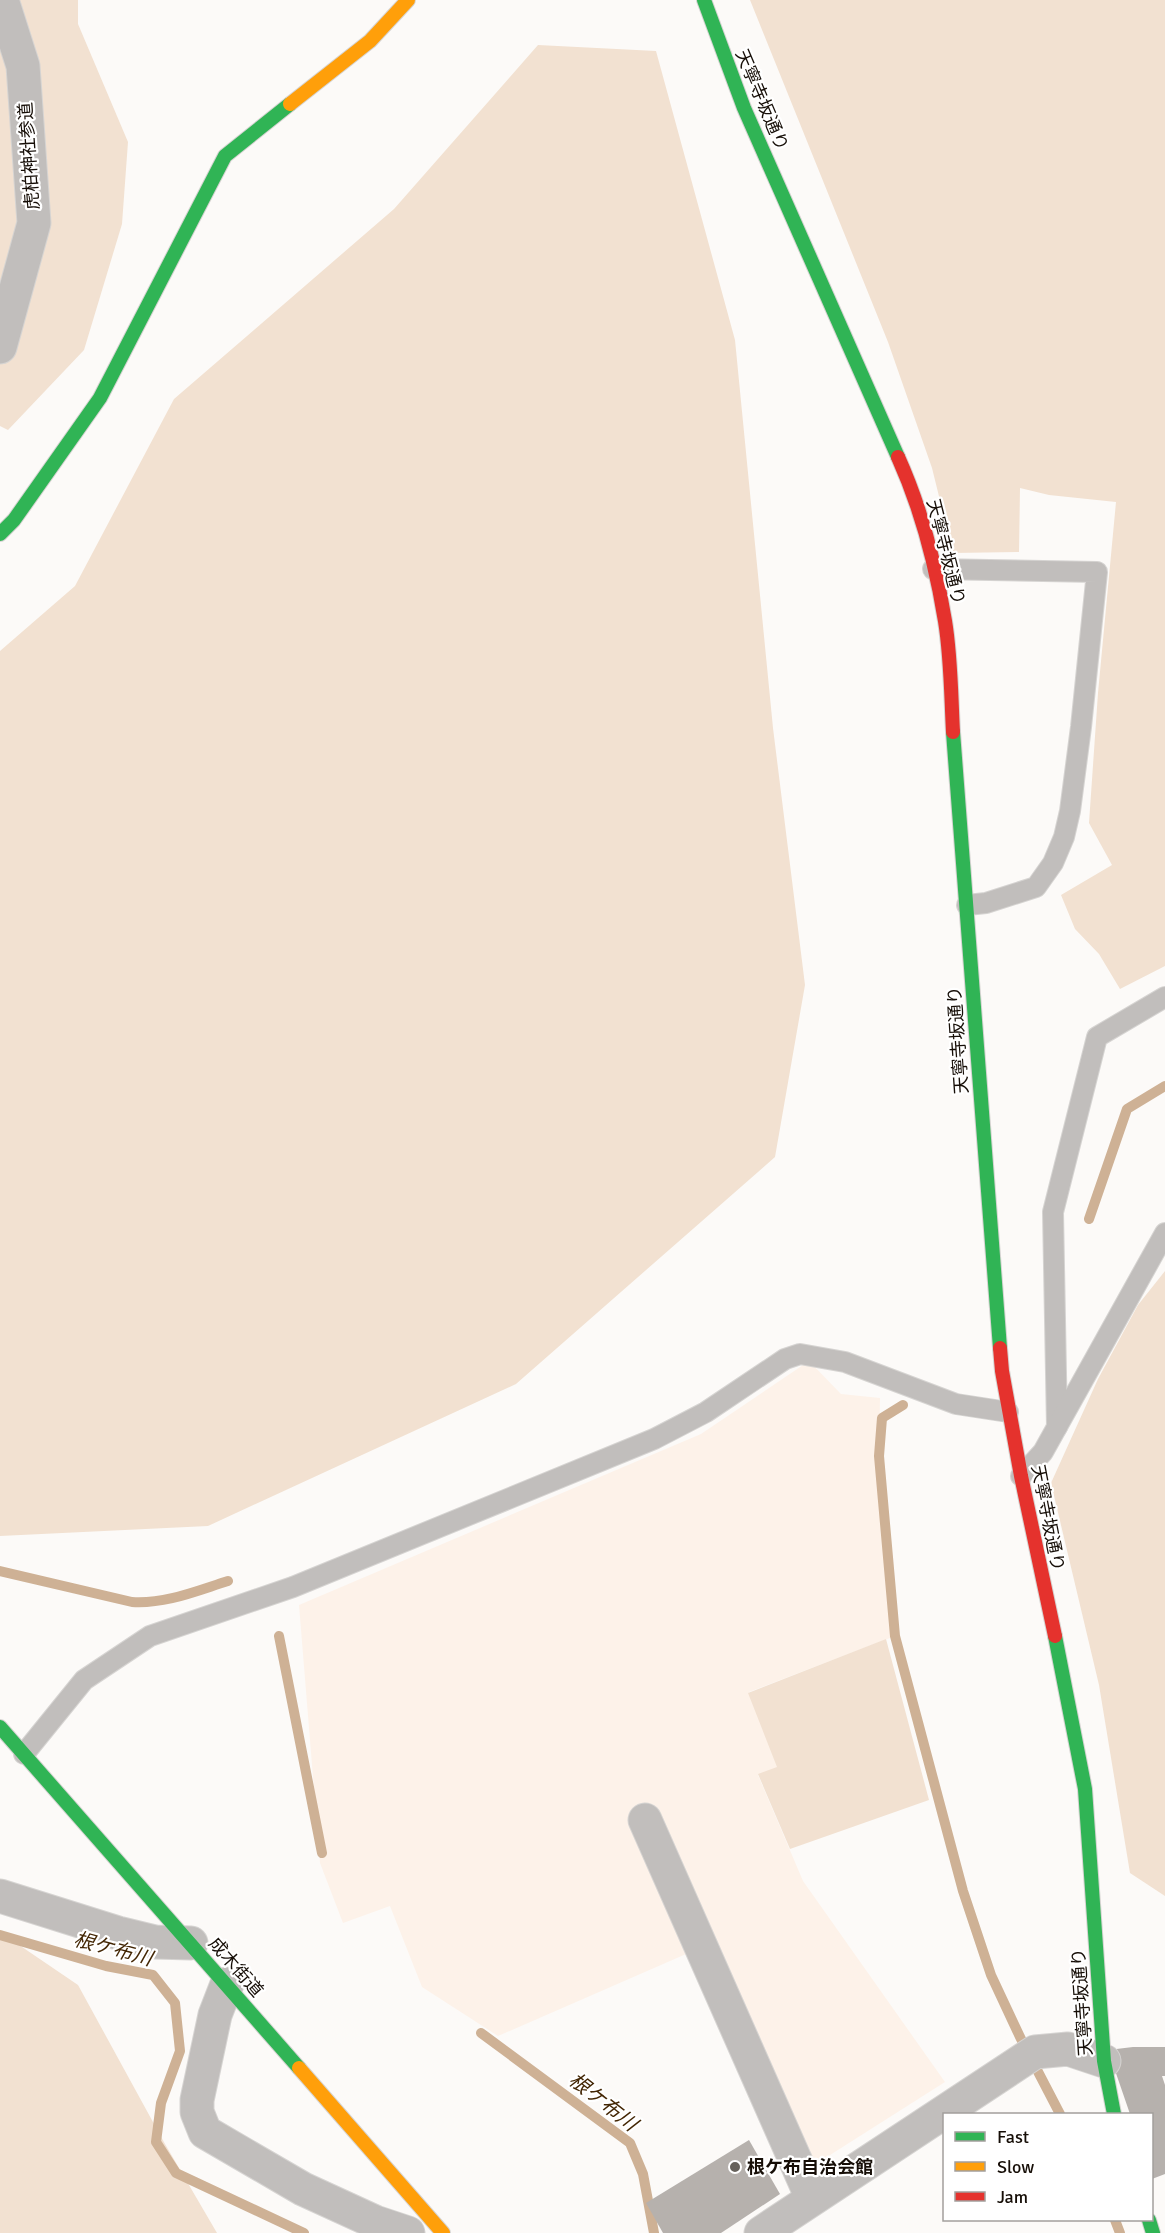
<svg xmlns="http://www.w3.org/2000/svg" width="1165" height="2233" font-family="Signika,'Noto Sans JP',sans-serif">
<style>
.built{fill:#fdf2e9}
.green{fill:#f2e1d1}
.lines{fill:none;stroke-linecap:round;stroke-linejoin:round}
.stream{stroke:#ceb195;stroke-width:10}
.building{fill:#b6b1ad}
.lane-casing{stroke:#d6d4d2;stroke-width:22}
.street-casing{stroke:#d6d4d2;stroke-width:35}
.fast-casing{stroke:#d6d4d2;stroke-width:16}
.slow-casing{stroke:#d6d4d2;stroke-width:16}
.jam-casing{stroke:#d6d4d2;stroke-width:16}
.lane{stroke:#c1bebc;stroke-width:20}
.street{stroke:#c1bebc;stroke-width:33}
.fast{stroke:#30b455;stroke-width:14}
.slow{stroke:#ff9f0a;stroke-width:14}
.jam{stroke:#e5322d;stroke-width:14}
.poi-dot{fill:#66615b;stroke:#fff;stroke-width:2}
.labels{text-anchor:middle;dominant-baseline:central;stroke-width:4.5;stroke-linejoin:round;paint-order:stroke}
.street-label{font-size:18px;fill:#160e07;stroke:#fff}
.poi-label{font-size:18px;font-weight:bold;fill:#160e07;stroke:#fff;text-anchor:start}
.water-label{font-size:20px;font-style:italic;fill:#432604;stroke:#fff}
</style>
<rect width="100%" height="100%" fill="#fcfaf8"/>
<polygon class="built" points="809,1361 841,1394 880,1398 879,1456 895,1636 749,1692 778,1767 758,1775 803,1881 945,2082 808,2169 709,1944 498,2036 422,1987 390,1906 343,1923 320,1863 299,1605 701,1434"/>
<g class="green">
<polygon points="0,0 78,0 78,24 128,142 122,224 84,350 8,430 0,426"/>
<polygon points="750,0 1165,0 1165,966 1120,989 1099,954 1075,929 1061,895 1112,865 1089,823 1098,693 1116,502 1049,495 1020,488 1019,552 953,553 932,468 888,342"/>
<polygon points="538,45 656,51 735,340 773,728 805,985 775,1157 516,1384 208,1526 0,1536 0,651 75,586 174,399 394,209"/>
<polygon points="1165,1271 1165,1896 1130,1873 1099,1685 1051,1483 1098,1379 1138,1305"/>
<polygon points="886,1639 929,1800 790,1849 758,1774 777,1767 748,1693"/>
<polygon points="0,1932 78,1985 165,2144 217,2233 0,2233"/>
</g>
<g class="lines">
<g class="stream">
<polyline points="1089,1219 1127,1109 1165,1086"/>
<polyline points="903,1405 882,1418 879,1456 895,1636 963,1891 991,1975 1020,2037 1060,2114"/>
<path d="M0 1571 132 1602C166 1604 196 1591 228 1581"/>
<polyline points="279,1636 322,1853"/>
<polyline points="0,1935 106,1966 153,1975 175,2003 180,2051 161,2103 156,2142 176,2173 304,2233"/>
<polyline points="481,2033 630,2143 643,2174 654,2233"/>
<polyline points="1115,2220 1120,2233"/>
</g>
</g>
<g class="building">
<polygon points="1133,2047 1165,2047 1165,2076 1162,2076 1165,2085 1165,2174 1152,2179 1152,2114 1130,2114 1108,2050"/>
<polygon points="749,2140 780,2194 721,2233 663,2233 646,2203"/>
</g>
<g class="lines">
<defs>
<g id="lane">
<polyline points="933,569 1097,572 1081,727 1070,811 1064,837 1053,863 1036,887 986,903 967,905"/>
<polyline points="1057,1427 1053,1212 1097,1037 1165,997"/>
<polyline points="1021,1476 1043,1452 1165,1233"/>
<polyline points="24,1754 84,1680 150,1636 293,1587 654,1439 706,1412 785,1359 800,1354 845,1362 956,1404 1008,1412"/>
</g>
<g id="street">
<polyline points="0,347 34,223 23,66 2,0"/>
<polyline points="645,1820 812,2198"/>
<polyline points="0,1896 118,1933 155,1942 191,1943"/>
<polyline points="227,1984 215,2015 197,2100 197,2112 205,2132 303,2189 375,2222 408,2233"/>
<polyline points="761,2233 1035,2052 1068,2049 1104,2061"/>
</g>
<g id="fast">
<polyline points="704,0 744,108 898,457"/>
<polyline points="0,534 14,520 100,398 225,156 290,104"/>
<polyline points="953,732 1000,1348"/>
<polyline points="1055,1636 1085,1789 1104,2061 1114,2114"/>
<polyline points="0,1727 299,2068"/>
<polyline points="1149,2220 1153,2233"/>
</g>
<g id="slow">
<polyline points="290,104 370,41 408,0"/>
<polyline points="299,2068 443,2233"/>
</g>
<g id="jam">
<path d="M898 457C921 508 936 566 945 621 951 657 951 695 953 732"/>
<polyline points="1000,1348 1002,1371 1021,1476 1055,1636"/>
</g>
</defs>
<use href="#lane" class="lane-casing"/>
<use href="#street" class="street-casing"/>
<use href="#fast" class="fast-casing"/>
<use href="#slow" class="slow-casing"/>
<use href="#jam" class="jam-casing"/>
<use href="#lane" class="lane"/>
<use href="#street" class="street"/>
<use href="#fast" class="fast"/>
<use href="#slow" class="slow"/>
<use href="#jam" class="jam"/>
</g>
<circle class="poi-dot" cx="735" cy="2167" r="6"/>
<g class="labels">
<g class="street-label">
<text transform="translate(762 100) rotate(67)">天寧寺坂通り</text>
<text transform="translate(29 156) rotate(-94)">虎柏神社参道</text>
<text transform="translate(946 552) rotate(76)">天寧寺坂通り</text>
<text transform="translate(958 1040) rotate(-94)">天寧寺坂通り</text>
<text transform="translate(1048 1518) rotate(79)">天寧寺坂通り</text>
<text transform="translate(236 1967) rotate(49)">成木街道</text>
<text transform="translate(1082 2002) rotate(-94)">天寧寺坂通り</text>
</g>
<g class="poi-label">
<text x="747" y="2167">根ケ布自治会館</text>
</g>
<g class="water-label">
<text transform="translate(113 1949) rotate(15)">根ケ布川</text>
<text transform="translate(603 2102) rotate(38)">根ケ布川</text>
</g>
</g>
<rect x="943" y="2113" width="210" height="108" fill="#ffffff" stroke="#a29f9c" stroke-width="1.5"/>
<rect x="955" y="2132" width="30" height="9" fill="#30b455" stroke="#a29f9c" stroke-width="1.5"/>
<text x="997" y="2143" font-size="18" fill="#160e07">Fast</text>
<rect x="955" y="2162" width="30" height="9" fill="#ff9f0a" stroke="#a29f9c" stroke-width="1.5"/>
<text x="997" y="2173" font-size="18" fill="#160e07">Slow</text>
<rect x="955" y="2192" width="30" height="9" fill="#e5322d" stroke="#a29f9c" stroke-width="1.5"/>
<text x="997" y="2203" font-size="18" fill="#160e07">Jam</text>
</svg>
